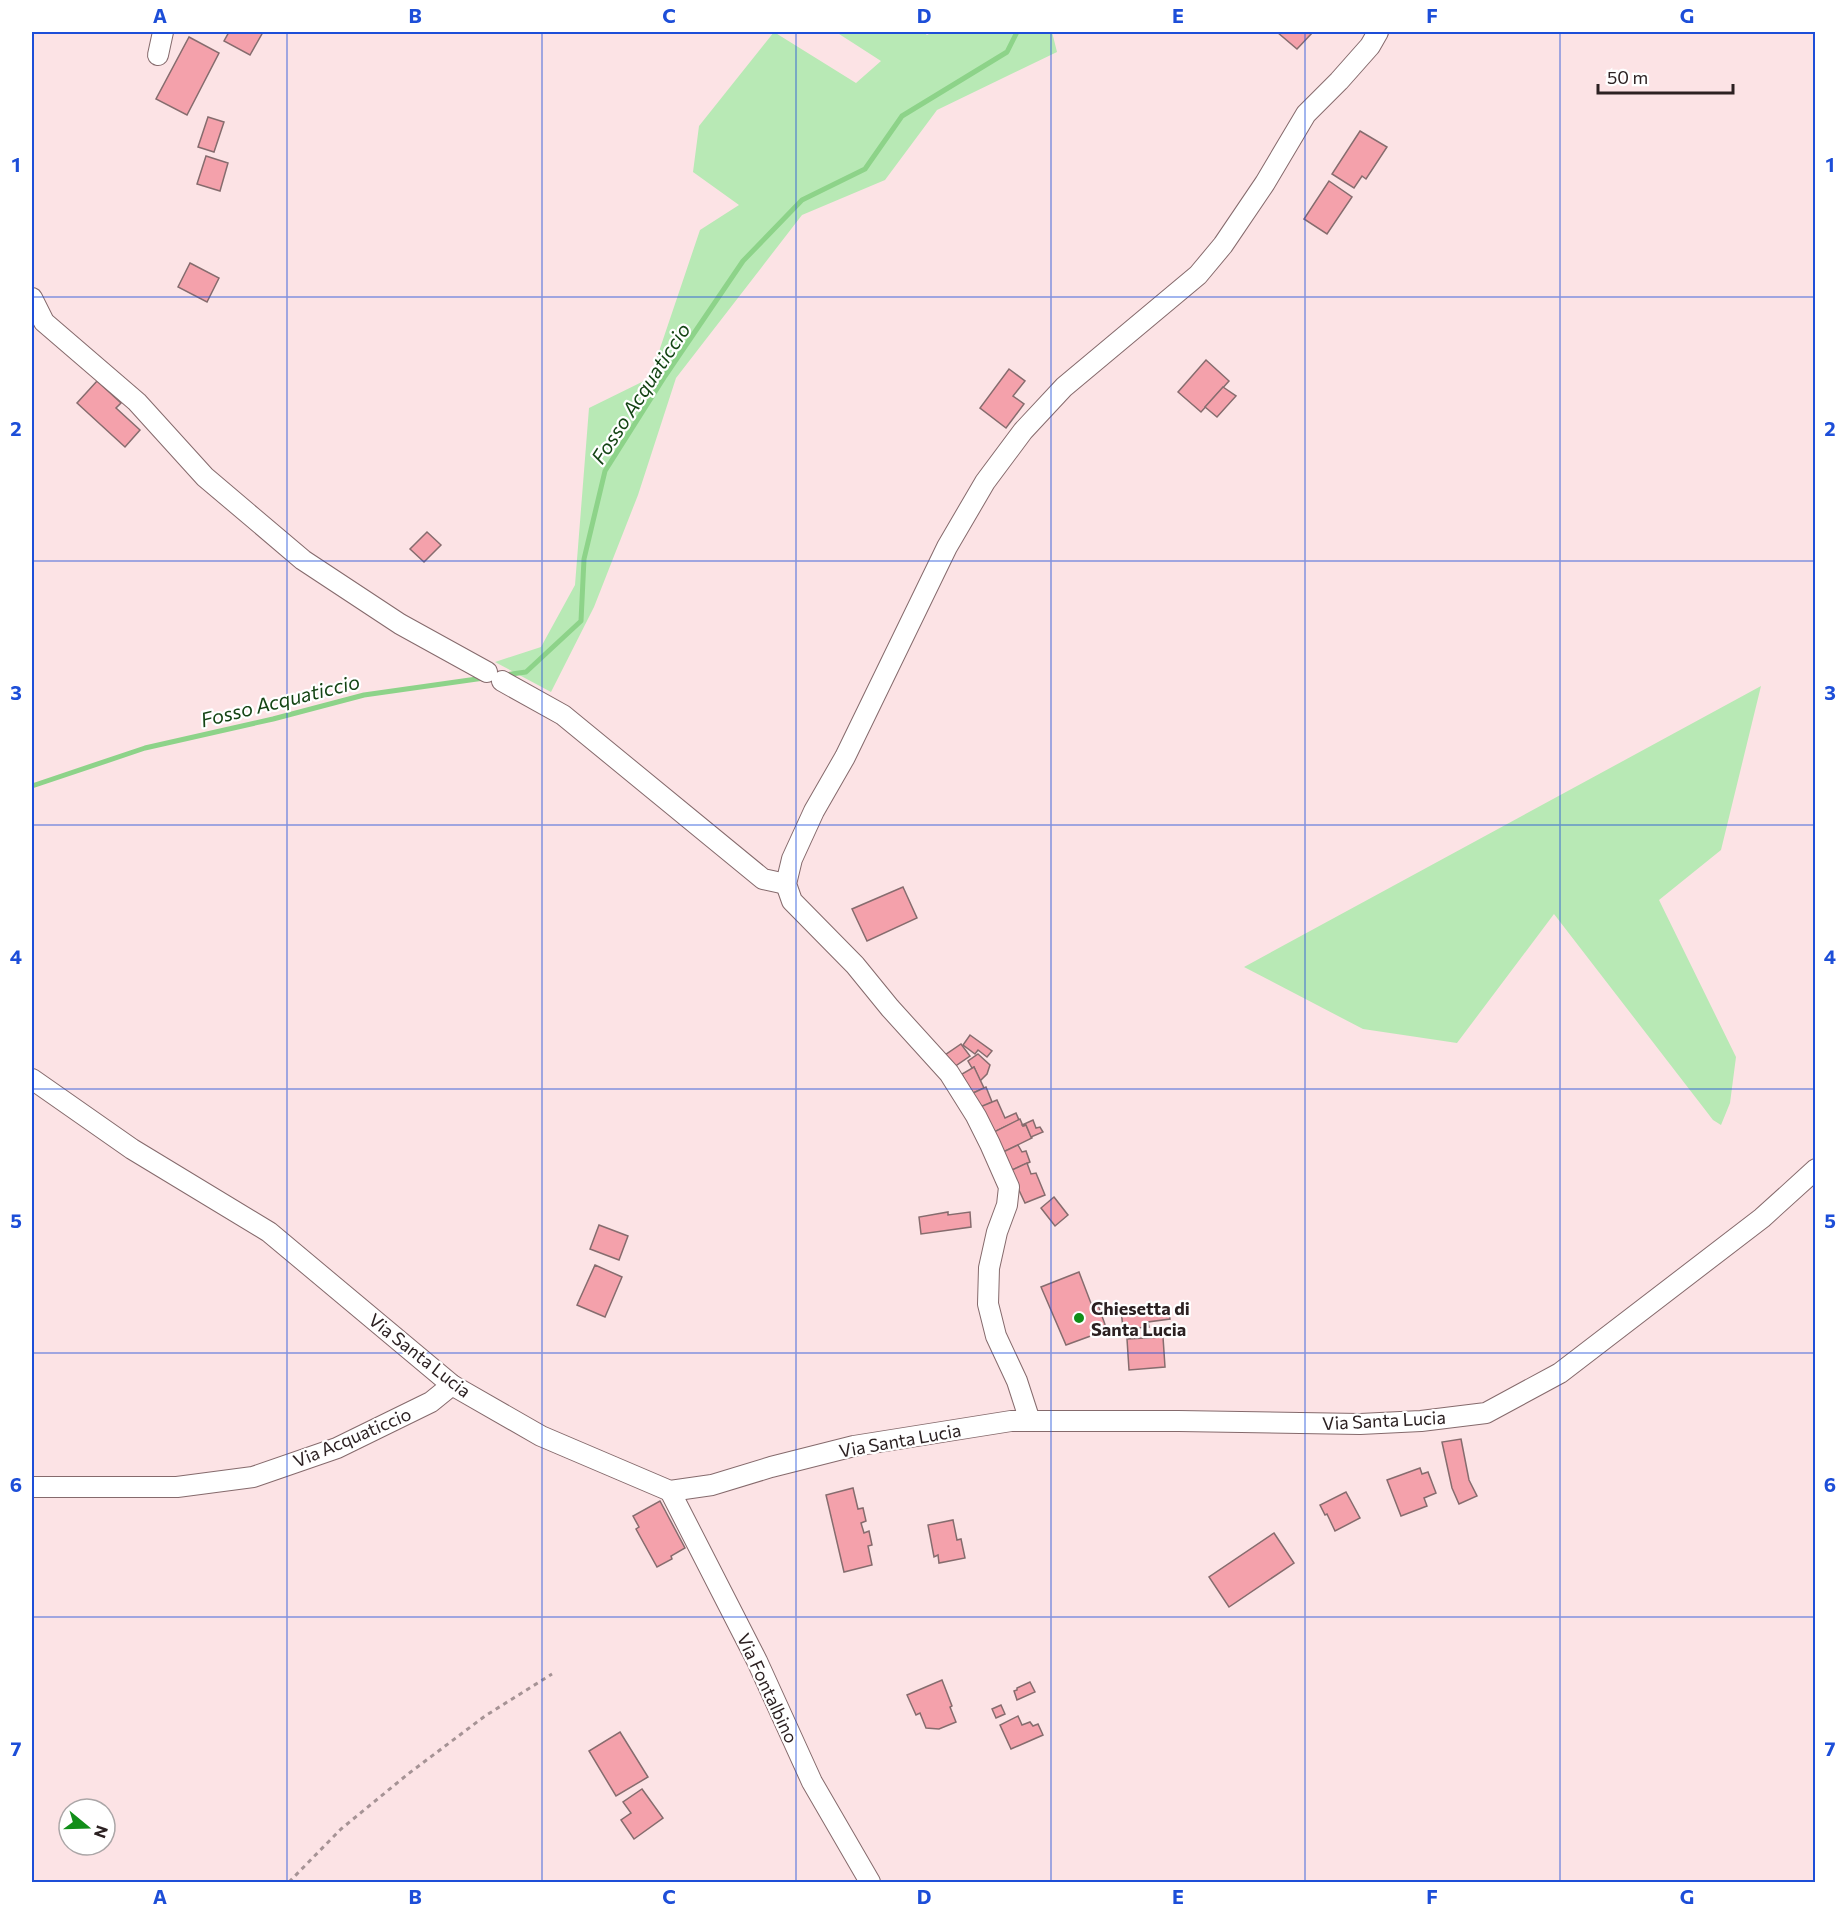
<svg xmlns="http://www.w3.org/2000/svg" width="1847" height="1914" font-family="Commissioner,sans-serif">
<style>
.green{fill:#b8e9b5}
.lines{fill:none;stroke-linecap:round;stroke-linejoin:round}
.stream{stroke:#8dd389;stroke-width:5}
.building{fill:#f4a1ab;stroke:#866c6e;stroke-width:1.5}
.minor-casing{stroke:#856a6c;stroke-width:22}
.path{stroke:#a69395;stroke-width:3;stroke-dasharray:4.5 4.5;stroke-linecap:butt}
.minor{stroke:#fff;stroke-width:20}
.grid{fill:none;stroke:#1d4ed8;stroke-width:1.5;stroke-opacity:0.55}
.poi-dot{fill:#118e19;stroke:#fff;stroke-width:2}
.labels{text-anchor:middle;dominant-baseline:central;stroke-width:4.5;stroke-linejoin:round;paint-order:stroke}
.poi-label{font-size:18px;font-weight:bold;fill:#2c2122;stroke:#fff;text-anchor:start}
.street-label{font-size:18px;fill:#2c2122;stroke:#fff}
.water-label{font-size:20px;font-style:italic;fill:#144414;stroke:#fff}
.neatline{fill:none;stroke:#1d4ed8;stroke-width:2}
.grid-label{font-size:20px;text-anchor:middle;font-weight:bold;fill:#1d4ed8}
</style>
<rect width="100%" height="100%" fill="#fce3e5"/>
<g class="green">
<polygon points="774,32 856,83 881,61 836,32 923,32 927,35 933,32 1052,32 1057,52 937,110 885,180 802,215 676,378 638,495 594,607 551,692 495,662 541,647 575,585 589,408 650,378 700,230 739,205 693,172 699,126"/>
<polygon points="1761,686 1721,850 1659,900 1736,1057 1730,1103 1721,1125 1713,1120 1554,914 1457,1043 1363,1029 1244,967"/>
</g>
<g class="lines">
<g class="stream">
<polyline points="505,675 526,672 581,621 584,559 605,471 665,376 743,261 802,200 865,169 902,116 1007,52 1017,32"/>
<polyline points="32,786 145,748 273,719 364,695 484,678"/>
</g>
</g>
<g class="building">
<polygon points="229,32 263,32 250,55 224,41"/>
<polygon points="1277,32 1313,32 1297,49"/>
<polygon points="189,37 219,53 187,115 156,99"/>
<polygon points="208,117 224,122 214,152 198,147"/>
<polygon points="1360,131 1387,147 1366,179 1362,176 1354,188 1332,174"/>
<polygon points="206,156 228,163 220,191 197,184"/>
<polygon points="1329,181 1352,197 1327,234 1304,219"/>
<polygon points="190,263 219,278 207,302 178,287"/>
<polygon points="1206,360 1229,381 1201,412 1178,392"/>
<polygon points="1009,369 1025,381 1013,396 1024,404 1006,428 980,408"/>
<polygon points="97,381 121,403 116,408 140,430 125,447 77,403"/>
<polygon points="1223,387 1236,396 1217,417 1205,407"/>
<polygon points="427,532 441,545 424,562 410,549"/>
<polygon points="903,887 917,918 867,941 852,909"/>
<polygon points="970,1035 992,1051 987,1057 978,1050 975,1054 963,1045"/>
<polygon points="961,1044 970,1056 954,1067 945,1055"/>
<polygon points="978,1054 990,1065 987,1074 980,1081 974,1067 972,1068 968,1061"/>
<polygon points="974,1067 984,1088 971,1094 962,1074"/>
<polygon points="986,1087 992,1102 982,1107 971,1094"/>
<polygon points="997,1100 1005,1118 1016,1113 1019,1120 992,1133 980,1107"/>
<polygon points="1020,1119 1023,1126 1026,1125 1032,1138 1001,1153 992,1133"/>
<polygon points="1033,1120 1036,1128 1040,1127 1043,1132 1031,1137 1026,1125 1023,1126 1022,1125"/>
<polygon points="1018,1145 1022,1152 1026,1151 1030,1162 1010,1171 1001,1153"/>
<polygon points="1027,1163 1031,1174 1036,1173 1045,1195 1025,1203 1010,1171"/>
<polygon points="1054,1197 1068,1215 1055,1226 1041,1208"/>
<polygon points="948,1212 948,1215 970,1212 971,1227 921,1234 919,1217"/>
<polygon points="599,1225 628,1236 619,1260 590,1249"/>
<polygon points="595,1265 622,1277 605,1317 577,1305"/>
<polygon points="1079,1272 1092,1306 1098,1305 1107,1330 1066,1345 1041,1287"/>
<polygon points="1144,1306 1146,1310 1168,1308 1170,1319 1148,1322 1149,1327 1123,1329 1121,1309"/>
<polygon points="1163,1337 1165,1367 1129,1370 1127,1339"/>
<polygon points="1461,1439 1469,1480 1477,1496 1459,1504 1452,1488 1442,1442"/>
<polygon points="1420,1468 1422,1474 1428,1472 1436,1493 1424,1498 1427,1506 1401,1516 1387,1480"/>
<polygon points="853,1488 858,1509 863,1508 866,1521 861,1523 864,1533 869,1531 872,1545 868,1546 872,1565 844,1572 826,1495"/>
<polygon points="1346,1492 1360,1518 1335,1531 1327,1514 1325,1515 1320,1505"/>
<polygon points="660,1501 685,1548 671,1556 672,1559 657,1567 636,1529 639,1527 633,1516"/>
<polygon points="953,1520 957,1540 961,1539 965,1558 939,1563 938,1555 934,1557 928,1525"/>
<polygon points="1274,1533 1294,1563 1229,1607 1209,1577"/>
<polygon points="942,1680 952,1706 950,1707 956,1722 939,1729 926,1728 920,1713 916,1715 907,1695"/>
<polygon points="1030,1682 1035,1692 1017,1700 1014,1691 1017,1690 1017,1688"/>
<polygon points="1001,1705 1005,1714 996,1718 992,1709"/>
<polygon points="1018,1716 1022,1725 1030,1722 1033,1726 1038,1724 1043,1735 1011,1749 1000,1725"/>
<polygon points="620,1732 648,1777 616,1796 589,1751"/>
<polygon points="642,1789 663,1818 634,1839 621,1820 631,1813 623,1802"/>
</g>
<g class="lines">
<defs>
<g id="minor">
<polyline points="158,55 163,32"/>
<polyline points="32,298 44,322 137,402 205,477 303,560 400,624 487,672"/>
<polyline points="502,681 563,715 763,879 786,884"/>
<polyline points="32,1079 132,1149 269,1232 452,1385 541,1436 670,1491 712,1485 771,1467 854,1446 1011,1421 1179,1421 1360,1424 1421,1421 1486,1413 1560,1373 1762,1218 1816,1169"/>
<polyline points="1030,1421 1017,1381 996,1336 988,1304 989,1268 997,1232 1007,1205 1009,1187 990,1144 976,1116 949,1073 890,1008 855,965 792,901 786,884 792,859 814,811 845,757 947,547 985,482 1023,431 1064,387 1198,275 1223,245 1265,183 1306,114 1339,81 1370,46 1378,32"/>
<polyline points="32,1487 177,1487 253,1477 337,1448 431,1402 452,1385"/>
<polyline points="670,1491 757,1661 812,1782 870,1882"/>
</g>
</defs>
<use href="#minor" class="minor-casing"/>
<polyline class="path" points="289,1882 341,1829 408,1774 485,1716 552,1674"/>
<use href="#minor" class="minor"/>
</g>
<path class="grid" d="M287 32V1882M542 32V1882M796 32V1882M1051 32V1882M1305 32V1882M1560 32V1882M32 297H1816M32 561H1816M32 825H1816M32 1089H1816M32 1353H1816M32 1617H1816"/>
<circle class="poi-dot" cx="1079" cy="1318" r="6"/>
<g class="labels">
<g class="poi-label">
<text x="1091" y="1308">Chiesetta di<tspan x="1091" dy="21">Santa Lucia</tspan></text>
</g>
<g class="street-label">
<text transform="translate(420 1355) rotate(38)">Via Santa Lucia</text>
<text transform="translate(1384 1420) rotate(-3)">Via Santa Lucia</text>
<text transform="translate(352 1437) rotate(-23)">Via Acquaticcio</text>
<text transform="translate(900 1440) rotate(-10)">Via Santa Lucia</text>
<text transform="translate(768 1688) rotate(65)">Via Fontalbino</text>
</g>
<g class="water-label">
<text transform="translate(640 393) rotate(-57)">Fosso Acquaticcio</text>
<text transform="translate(280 700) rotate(-14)">Fosso Acquaticcio</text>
</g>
</g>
<rect width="1847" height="1914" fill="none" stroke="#ffffff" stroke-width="66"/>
<g transform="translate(87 1827) rotate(109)"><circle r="28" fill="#ffffff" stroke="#aba6a7" stroke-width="1.5"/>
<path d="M0-4.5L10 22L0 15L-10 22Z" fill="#118e19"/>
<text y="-9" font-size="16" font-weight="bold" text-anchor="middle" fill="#2c2122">N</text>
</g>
<path d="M1598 84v9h135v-9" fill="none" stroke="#2c2122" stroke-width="3"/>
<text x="1607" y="84" font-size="18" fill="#2c2122" stroke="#ffffff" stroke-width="4.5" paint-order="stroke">50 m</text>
<rect x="33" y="33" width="1781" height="1848" class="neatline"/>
<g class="grid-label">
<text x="160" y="23">A</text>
<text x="415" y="23">B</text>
<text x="669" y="23">C</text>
<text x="924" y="23">D</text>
<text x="1178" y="23">E</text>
<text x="1432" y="23">F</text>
<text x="1687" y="23">G</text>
<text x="16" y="172">1</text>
<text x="1830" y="172">1</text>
<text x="16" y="436">2</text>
<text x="1830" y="436">2</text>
<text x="16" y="700">3</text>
<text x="1830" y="700">3</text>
<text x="16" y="964">4</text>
<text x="1830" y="964">4</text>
<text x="16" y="1228">5</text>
<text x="1830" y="1228">5</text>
<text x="16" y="1492">6</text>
<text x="1830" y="1492">6</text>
<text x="16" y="1756">7</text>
<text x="1830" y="1756">7</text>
<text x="160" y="1904">A</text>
<text x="415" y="1904">B</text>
<text x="669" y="1904">C</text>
<text x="924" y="1904">D</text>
<text x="1178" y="1904">E</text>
<text x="1432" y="1904">F</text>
<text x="1687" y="1904">G</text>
</g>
</svg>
